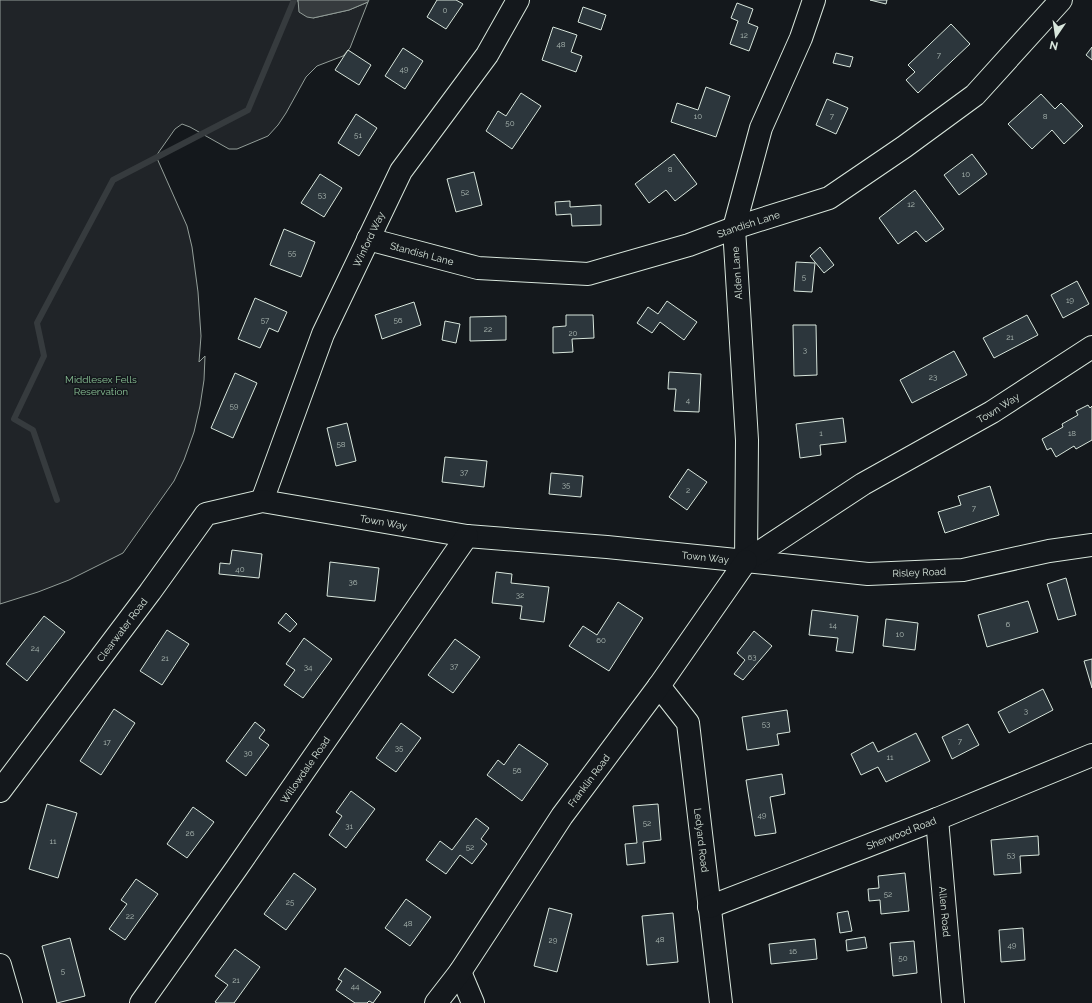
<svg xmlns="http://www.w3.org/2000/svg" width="1092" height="1003" font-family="Raleway,sans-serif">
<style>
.green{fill:#202428;stroke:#939e99}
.water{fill:#363b3e;stroke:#939e99}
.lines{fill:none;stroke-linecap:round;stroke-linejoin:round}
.stream{stroke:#363b3e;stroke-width:6}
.building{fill:#2c363c;stroke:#d8e6dc}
.minor-casing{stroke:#d8e6dc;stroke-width:24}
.minor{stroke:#14181c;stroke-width:22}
.labels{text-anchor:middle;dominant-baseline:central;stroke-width:3;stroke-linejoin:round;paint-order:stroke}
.number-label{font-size:8px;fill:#adbab4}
.street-label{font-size:10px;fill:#d8e6dc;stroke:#14181c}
.park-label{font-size:10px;fill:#8ac095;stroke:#14181c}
</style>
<rect width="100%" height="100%" fill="#14181c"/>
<polygon class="green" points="0,0 298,0 298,2 313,18 349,10 368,2 350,48 343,56 317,66 306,77 286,113 278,125 268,136 237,149 229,149 190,127 182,124 175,129 156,156 187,226 192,247 198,292 201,336 199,362 205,356 204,380 200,406 194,432 184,460 174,481 123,553 69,580 38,592 0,604"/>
<polygon class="water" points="298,0 369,0 368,2 349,10 313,18 307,17 299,12"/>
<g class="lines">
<polyline class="stream" points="57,500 33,430 14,419 44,356 37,323 113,180 248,110 294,0"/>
</g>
<g class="building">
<polygon points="437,0 456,0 463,4 446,29 427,17"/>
<polygon points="870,0 887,0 886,4"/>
<polygon points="737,3 753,9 748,23 758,27 749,51 730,44 738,21 731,18"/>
<polygon points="583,7 606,15 601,30 578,22"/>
<polygon points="951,24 970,44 918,93 906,80 915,72 908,65"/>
<polygon points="553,27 577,35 571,52 582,56 576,72 542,60"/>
<polygon points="1092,47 1092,60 1086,55"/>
<polygon points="403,48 423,61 405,89 385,76"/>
<polygon points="348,50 371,65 359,85 335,70"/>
<polygon points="836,53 853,57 850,67 833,63"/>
<polygon points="706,87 730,96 716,137 671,122 677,103 698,110"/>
<polygon points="521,93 541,106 512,149 486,131 498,111 506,116"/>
<polygon points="1041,94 1055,109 1061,103 1083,126 1064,144 1052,130 1032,149 1008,124"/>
<polygon points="827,99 848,108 836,134 816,125"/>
<polygon points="356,114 377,128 359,156 338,143"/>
<polygon points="674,154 697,184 675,201 666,190 649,203 635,184"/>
<polygon points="972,154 987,174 959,195 944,175"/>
<polygon points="474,172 482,205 456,212 447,179"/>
<polygon points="320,174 342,188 324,217 301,203"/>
<polygon points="915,190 944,229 926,242 916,231 898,244 879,218"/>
<polygon points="570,201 570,207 601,205 601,225 572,226 571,214 556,215 555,202"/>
<polygon points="284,229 315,242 301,277 270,265"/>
<polygon points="820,247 834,265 824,273 810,256"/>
<polygon points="796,262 815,263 812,292 794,291"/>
<polygon points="1077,281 1089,304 1063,318 1051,295"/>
<polygon points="255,298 287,312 278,332 269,328 260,348 238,339"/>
<polygon points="667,301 697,322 684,340 660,322 652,333 637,323 648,307 658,314"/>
<polygon points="414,302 421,325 382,339 375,315"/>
<polygon points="566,315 593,315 594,338 572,339 573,352 553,353 553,327 566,326"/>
<polygon points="1027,315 1038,335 994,358 983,338"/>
<polygon points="506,316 506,340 470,341 470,317"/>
<polygon points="445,321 460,324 456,343 442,340"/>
<polygon points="793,325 816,325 817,375 794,376"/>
<polygon points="954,351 967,375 912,403 900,380"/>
<polygon points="669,372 701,374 699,412 674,411 676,389 668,389"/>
<polygon points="235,373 257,383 233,438 211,428"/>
<polygon points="1088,405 1090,408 1092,406 1092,440 1076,449 1074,446 1056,457 1051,448 1047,450 1042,439 1063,427 1062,424 1078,415 1076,411"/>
<polygon points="843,418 846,442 820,445 821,455 800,458 796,424"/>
<polygon points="347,423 356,461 336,466 327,428"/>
<polygon points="445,457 487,461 484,487 442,482"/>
<polygon points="688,469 707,482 687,510 669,497"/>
<polygon points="551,473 583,476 581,497 549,494"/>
<polygon points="990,486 999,515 945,533 938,512 961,505 958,496"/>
<polygon points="232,550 262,554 259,578 219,574 220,563 230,564"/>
<polygon points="330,562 379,568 375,601 327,596"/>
<polygon points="496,572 512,574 511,583 549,587 544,622 520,619 522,606 492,603"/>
<polygon points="1066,578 1076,615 1058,620 1047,584"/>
<polygon points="1028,601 1038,632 987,647 978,615"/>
<polygon points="618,602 643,618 609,671 569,646 583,626 597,635"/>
<polygon points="812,610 858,616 853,653 836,651 838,638 809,635"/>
<polygon points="286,613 297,624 290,632 278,623"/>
<polygon points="44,616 65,632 27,681 6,664"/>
<polygon points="886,619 918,623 915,650 883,646"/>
<polygon points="167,630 189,644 162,685 140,671"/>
<polygon points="754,631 772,646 743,680 734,674 745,660 737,653"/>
<polygon points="304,638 332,659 303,698 284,685 295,670 286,664"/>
<polygon points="455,639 480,657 453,693 428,675"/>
<polygon points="1092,659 1092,688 1084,661"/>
<polygon points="1043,689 1053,710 1009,733 998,712"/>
<polygon points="114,709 135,723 101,775 80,761"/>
<polygon points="787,710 790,732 777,734 779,745 747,750 742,717"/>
<polygon points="255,722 265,730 259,738 269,745 246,776 226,761"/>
<polygon points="401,723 421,738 396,772 376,758"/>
<polygon points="968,724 979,745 952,759 942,737"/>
<polygon points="916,733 930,761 886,782 878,767 861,775 851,754 873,742 878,752"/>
<polygon points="519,744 548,764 522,801 487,775 498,760 504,765"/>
<polygon points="782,774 785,794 770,797 776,833 755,836 746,780"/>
<polygon points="351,791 375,809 346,848 329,835 342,816 336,812"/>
<polygon points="47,804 77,813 58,878 29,869"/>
<polygon points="658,804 661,840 643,842 645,863 627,865 625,844 637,843 633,806"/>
<polygon points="193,807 214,822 187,858 167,844"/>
<polygon points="476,818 489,828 481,839 487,844 472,864 460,855 446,874 426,860 440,841 452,850"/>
<polygon points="1038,836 1039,855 1020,856 1021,873 994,875 991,840"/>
<polygon points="294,873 316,889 286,930 264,914"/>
<polygon points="905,873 909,911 881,914 880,900 869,901 868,889 879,888 878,876"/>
<polygon points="136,879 158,894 125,940 109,929 127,904 121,900"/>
<polygon points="406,899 431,917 410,946 385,928"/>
<polygon points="549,908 572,914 557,972 534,966"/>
<polygon points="848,911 852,931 840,933 837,913"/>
<polygon points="673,913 678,962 647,965 642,916"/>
<polygon points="1023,928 1025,960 1001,962 999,930"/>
<polygon points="865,937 867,948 847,951 846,940"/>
<polygon points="70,938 85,996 57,1003 42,946"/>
<polygon points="815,939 817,959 771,964 769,944"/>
<polygon points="914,941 917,973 893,976 890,943"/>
<polygon points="235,949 260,967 234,1003 217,1003 215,1002 228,985 215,976"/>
<polygon points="345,968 381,992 373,1003 369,1001 367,1003 355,1003 336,990 342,981 338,979"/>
</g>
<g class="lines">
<defs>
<g id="minor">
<path id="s1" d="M368 239 478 268 588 274 689 245 734 228 829 198 904 147 975 95 1061 0"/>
<path id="s2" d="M262 501 323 334 401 171 487 55 518 0"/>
<polyline points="746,561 747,440 734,228 761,128 801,38 814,0"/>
<path id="s3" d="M746 561 868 574 963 570 1049 551 1092 545"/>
<path id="s4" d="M659 686 688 723 721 1003"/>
<path id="s5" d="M0 791 150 592 206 514 262 501 467 536 607 547 746 561 863 484 992 412 1092 347"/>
<path id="s6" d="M937 819 953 1003"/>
<path id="s7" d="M709 907 937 819 1092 755"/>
<polyline points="0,965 11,1003"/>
<polyline points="460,972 473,1003"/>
<path id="s8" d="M141 1003 236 869 467 536"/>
<path id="s9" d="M436 1003 460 972 562 816 659 686 746 561"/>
</g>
</defs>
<use href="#minor" class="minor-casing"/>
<use href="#minor" class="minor"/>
</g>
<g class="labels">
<g class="number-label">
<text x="445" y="10">0</text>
<text x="744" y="35">12</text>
<text x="561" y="44">48</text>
<text x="939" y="55">7</text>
<text x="404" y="69">49</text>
<text x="698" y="116">10</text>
<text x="832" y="116">7</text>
<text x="1045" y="116">8</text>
<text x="510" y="123">50</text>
<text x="358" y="135">51</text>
<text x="670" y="169">8</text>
<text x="966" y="174">10</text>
<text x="465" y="192">52</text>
<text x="322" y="195">53</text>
<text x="911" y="204">12</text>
<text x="292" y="253">55</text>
<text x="804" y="277">5</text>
<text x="1070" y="300">19</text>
<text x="265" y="320">57</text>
<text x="398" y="320">56</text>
<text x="488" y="329">22</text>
<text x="573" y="333">20</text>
<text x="1010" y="337">21</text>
<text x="805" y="350">3</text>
<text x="933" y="377">23</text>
<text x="688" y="400">4</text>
<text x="234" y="406">59</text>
<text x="821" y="433">1</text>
<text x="1072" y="433">18</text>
<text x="341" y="444">58</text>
<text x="464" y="472">37</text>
<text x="566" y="485">35</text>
<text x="688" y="490">2</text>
<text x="974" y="508">7</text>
<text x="240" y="569">40</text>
<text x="353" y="582">36</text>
<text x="520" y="595">32</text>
<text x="1008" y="624">6</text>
<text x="833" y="625">14</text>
<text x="900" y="634">10</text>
<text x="601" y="640">60</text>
<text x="35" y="648">24</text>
<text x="752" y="657">63</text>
<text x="165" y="658">21</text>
<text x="454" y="666">37</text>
<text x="308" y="667">34</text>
<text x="1026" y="711">3</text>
<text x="766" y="724">53</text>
<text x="960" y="741">7</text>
<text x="107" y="742">17</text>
<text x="399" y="748">35</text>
<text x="248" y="753">30</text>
<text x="890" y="757">11</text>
<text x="517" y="770">56</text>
<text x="762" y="815">49</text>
<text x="647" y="823">52</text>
<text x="349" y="826">31</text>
<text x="190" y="833">26</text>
<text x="53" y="841">11</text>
<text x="470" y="847">52</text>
<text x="1011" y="855">53</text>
<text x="888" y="894">52</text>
<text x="290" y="902">25</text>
<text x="130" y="916">22</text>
<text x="408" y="923">48</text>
<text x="660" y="939">48</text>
<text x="553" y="940">29</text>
<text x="1012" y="945">49</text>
<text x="793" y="951">16</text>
<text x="903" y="958">50</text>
<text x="63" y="971">5</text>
<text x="236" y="980">21</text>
<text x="355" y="986">44</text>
</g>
<g class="street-label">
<text stroke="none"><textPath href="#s1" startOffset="392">Standish Lane</textPath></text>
<text stroke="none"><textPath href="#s2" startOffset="283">Winford Way</textPath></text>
<text stroke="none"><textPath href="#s1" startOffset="56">Standish Lane</textPath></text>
<text transform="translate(737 273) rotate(-94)">Alden Lane</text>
<text stroke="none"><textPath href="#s5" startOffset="1186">Town Way</textPath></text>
<text stroke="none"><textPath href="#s5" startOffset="526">Town Way</textPath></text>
<text stroke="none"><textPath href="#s5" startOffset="850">Town Way</textPath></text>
<text stroke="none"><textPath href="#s3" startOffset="174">Risley Road</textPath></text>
<text stroke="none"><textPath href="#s5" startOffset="202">Clearwater Road</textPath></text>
<text stroke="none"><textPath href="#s8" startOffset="285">Willowdale Road</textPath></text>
<text stroke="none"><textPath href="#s9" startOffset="270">Franklin Road</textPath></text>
<text stroke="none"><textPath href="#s7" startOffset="206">Sherwood Road</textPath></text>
<text stroke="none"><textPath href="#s4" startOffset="165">Ledyard Road</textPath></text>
<text stroke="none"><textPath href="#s6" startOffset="93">Allen Road</textPath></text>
</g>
<g class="park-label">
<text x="101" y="379">Middlesex Fells<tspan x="101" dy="12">Reservation</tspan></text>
</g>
</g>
<g transform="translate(1056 36) rotate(193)" stroke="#14181c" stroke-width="3" paint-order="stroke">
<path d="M0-3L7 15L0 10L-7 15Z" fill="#d8e6dc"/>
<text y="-6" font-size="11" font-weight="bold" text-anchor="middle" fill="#d8e6dc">N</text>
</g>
</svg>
